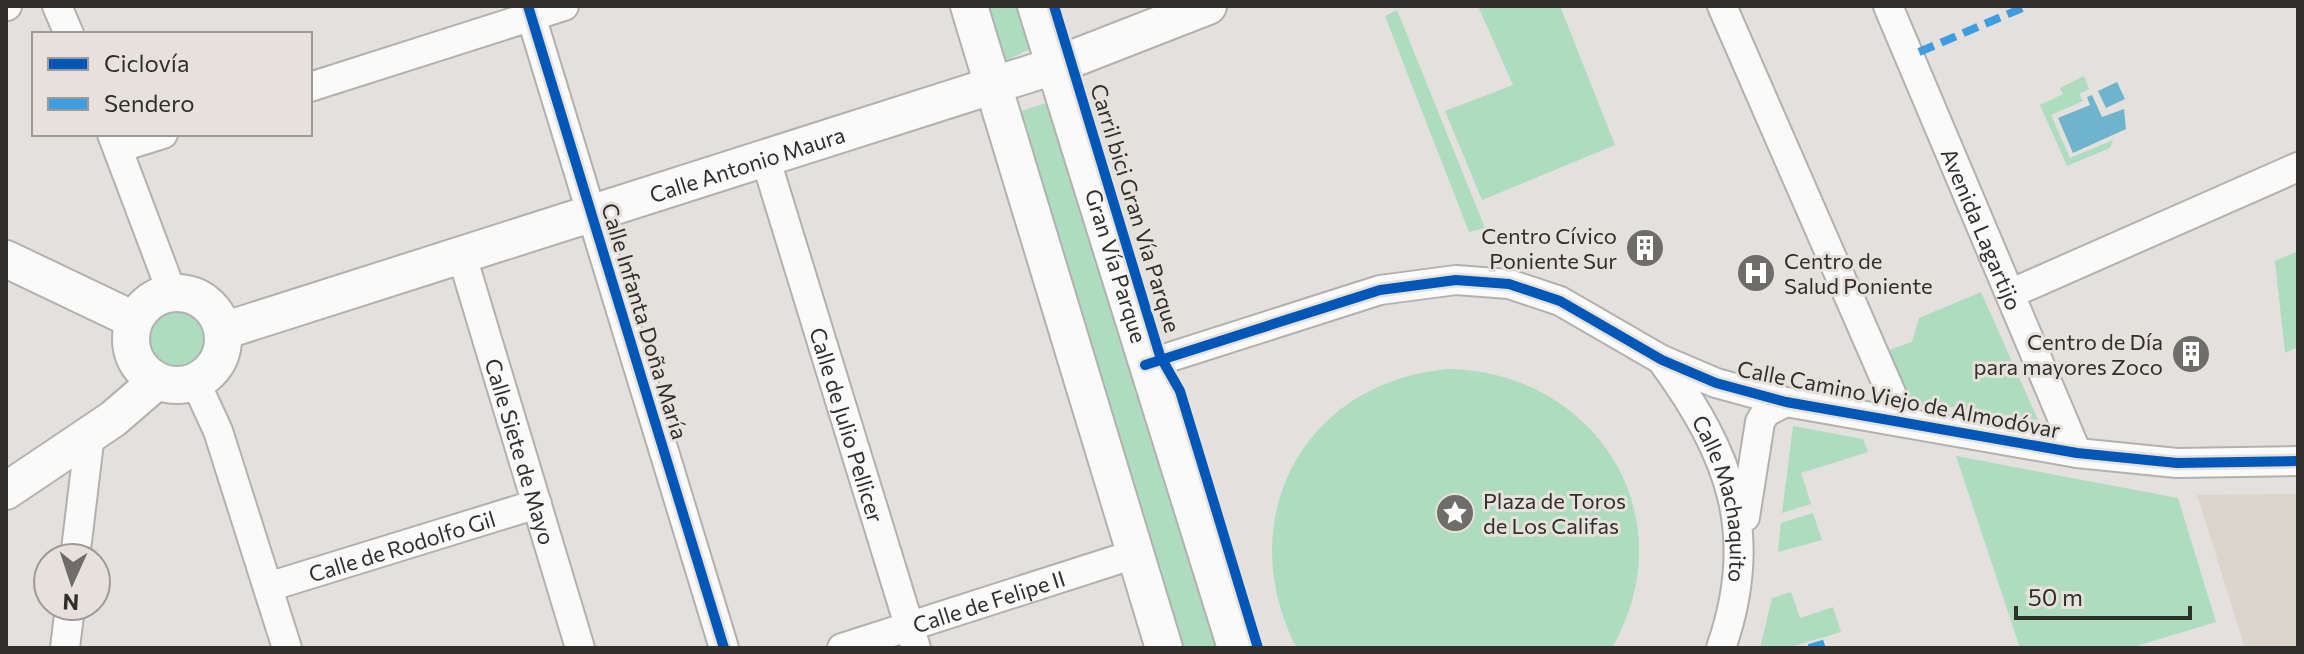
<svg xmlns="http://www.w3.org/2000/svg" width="2304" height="654" font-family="Commissioner,sans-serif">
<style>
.built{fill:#dbd5cc}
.green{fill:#addcbf}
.water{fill:#70b3cc}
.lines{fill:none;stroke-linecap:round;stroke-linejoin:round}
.minor-casing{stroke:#b3b1ae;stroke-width:32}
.major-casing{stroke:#b3b1ae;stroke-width:40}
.minor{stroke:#fbfafa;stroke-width:28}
.major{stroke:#fbfafa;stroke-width:36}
.quiet{stroke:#3e9de1;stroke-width:8;stroke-dasharray:16 8;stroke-linecap:butt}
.cycleway-casing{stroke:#e6e1da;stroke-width:15}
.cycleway{stroke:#0057b8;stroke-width:10}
.labels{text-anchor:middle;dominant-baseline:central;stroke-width:6;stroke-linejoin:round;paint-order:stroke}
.street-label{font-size:22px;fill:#312f2c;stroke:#e6e1da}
.poi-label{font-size:22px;fill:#312f2c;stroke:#e6e1da;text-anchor:end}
</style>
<rect width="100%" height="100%" fill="#e3e0dd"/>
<polygon class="built" points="2298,494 2298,648 2245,648 2197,495"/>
<g class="green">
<polygon points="983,6 1024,6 1032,48 1007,60 998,55"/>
<polygon points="1478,6 1560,6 1615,145 1482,200 1445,111 1513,85"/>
<polygon points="1397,10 1485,228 1469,232 1385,16"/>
<polygon points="2084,76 2089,89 2079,94 2083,101 2051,115 2070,158 2113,140 2110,148 2067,166 2040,105 2063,94 2060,88"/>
<polygon points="1052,101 1220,648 1179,648 1012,114"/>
<polygon points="2298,251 2298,347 2285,353 2275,261"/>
<polygon points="1981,292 2038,420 1930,404 1926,411 1909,396 1886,351 1912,342 1919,318"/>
<circle cx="176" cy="338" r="28"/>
<path d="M1450 369C1597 373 1687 517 1612 648H1298L1294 643C1232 514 1307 380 1450 369Z"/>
<polygon points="1793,426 1863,439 1868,452 1801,473 1811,504 1782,513"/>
<polygon points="1956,456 2178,498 2216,622 2130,648 2020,648"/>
<polygon points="1813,513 1822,540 1778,552 1781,523"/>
<polygon points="1791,592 1800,618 1833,607 1841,632 1787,648 1760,648 1772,598"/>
</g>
<g class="water">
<polygon points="2117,82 2125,99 2106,108 2098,91"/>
<polygon points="2092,95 2102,117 2124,109 2126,129 2073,153 2058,118 2090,105 2087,97"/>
</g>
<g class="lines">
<defs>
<g id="minor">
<polyline points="6,6 7,6"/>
<polyline points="57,6 69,34"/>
<polyline points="528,6 724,648"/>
<polyline points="1722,6 1895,402 1896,421"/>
<path id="s1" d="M1888 6 2077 453"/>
<polyline points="310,87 564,6"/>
<polyline points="112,134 172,293"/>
<polyline points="118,148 163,134"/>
<path id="s2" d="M765 157 916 648"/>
<path id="s3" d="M462 256 580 648"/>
<polyline points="2012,293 2298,167"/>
<path id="s4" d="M1663 362C1730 454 1761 534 1721 648"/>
<polyline points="1145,365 1380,290 1456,280 1509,284 1560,301 1662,360 1716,383 1786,402 2077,453 2177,463 2298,461"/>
<polyline points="195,381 218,431 287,648"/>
<polyline points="1745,517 1760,422 1766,412 1786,402"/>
<polyline points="75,558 90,434"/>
<path id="s5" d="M268 587 537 504"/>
<polyline points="65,648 70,606"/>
<path id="s6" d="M842 648 1135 554"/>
</g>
<g id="major">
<polyline points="969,6 1164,648"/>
<path id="s7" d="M1036 6 1236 648"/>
<polyline points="6,259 134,320"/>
<circle cx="177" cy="339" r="46"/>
<path id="s8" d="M223 331 1054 66 1208 6"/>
<polyline points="6,491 113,419 157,381"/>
</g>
</defs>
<use href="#minor" class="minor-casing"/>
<use href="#major" class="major-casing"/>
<use href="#minor" class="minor"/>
<use href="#major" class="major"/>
<g class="quiet">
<polyline points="1919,52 2027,6"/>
<polyline points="1809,648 1826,643 1828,648"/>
</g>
<defs>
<g id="cycleway">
<polyline points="528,6 724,648"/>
<polyline points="1054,6 1160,356 1180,391 1258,648"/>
<polyline points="1145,365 1380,290 1456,280 1509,284 1560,301 1662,360 1716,383 1786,402 2077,453 2177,463 2298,461"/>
</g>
</defs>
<use href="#cycleway" class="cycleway-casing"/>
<use href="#cycleway" class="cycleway"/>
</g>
<defs>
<symbol id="building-disc" viewBox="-11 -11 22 22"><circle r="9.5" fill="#6f6d6a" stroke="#e6e1da"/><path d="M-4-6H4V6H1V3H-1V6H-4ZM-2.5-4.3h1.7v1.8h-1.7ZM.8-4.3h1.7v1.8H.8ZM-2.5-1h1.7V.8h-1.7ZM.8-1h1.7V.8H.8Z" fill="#fff"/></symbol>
<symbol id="hospital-disc" viewBox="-11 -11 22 22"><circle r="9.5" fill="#6f6d6a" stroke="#e6e1da"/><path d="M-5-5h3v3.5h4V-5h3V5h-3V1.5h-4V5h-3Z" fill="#fff"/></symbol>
<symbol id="sight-disc" viewBox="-11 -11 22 22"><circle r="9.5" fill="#6f6d6a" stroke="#e6e1da"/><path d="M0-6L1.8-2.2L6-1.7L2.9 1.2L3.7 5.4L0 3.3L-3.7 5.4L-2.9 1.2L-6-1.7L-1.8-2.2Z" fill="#fff"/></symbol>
</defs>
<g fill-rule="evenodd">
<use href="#building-disc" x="1623" y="226" width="44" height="44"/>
<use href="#hospital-disc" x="1734" y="251" width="44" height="44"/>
<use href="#building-disc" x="2169" y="332" width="44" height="44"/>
<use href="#sight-disc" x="1433" y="491" width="44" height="44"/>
</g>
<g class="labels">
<g class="street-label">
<text stroke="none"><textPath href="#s8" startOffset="550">Calle Antonio Maura</textPath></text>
<text transform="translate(1136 208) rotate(73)">Carril bici Gran Vía Parque</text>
<text stroke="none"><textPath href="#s1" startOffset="242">Avenida Lagartijo</textPath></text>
<text stroke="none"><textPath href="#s7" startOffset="272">Gran Vía Parque</textPath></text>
<text transform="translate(645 321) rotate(73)">Calle Infanta Doña María</text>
<text transform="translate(1899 399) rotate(11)">Calle Camino Viejo de Almodóvar</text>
<text stroke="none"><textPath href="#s2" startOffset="280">Calle de Julio Pellicer</textPath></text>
<text stroke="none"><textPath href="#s3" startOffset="204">Calle Siete de Mayo</textPath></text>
<text stroke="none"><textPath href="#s4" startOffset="152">Calle Machaquito</textPath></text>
<text stroke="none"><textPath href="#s5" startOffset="140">Calle de Rodolfo Gil</textPath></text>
<text stroke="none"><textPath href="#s6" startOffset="154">Calle de Felipe II</textPath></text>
</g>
<g class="poi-label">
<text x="1617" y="235">Centro Cívico<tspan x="1617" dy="25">Poniente Sur</tspan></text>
<text x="1784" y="260" text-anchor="start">Centro de<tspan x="1784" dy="25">Salud Poniente</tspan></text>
<text x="2163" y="341">Centro de Día<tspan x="2163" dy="25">para mayores Zoco</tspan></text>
<text x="1483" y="500" text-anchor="start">Plaza de Toros<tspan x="1483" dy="25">de Los Califas</tspan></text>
</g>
</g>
<rect width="2304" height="654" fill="none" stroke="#312f2c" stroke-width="16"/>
<rect x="32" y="32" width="280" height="104" fill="#e6e1da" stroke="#9e9a94" stroke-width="2"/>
<rect x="48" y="58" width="40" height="12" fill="#0057b8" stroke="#9e9a94" stroke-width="2"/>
<text x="104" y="72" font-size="24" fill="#312f2c">Ciclovía</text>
<rect x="48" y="98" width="40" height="12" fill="#3e9de1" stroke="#9e9a94" stroke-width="2"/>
<text x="104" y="112" font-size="24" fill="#312f2c">Sendero</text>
<g transform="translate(72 582) rotate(183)"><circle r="38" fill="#e6e1da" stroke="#9e9a94" stroke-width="2"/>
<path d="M0-6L14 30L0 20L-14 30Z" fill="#6f6d6a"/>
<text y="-12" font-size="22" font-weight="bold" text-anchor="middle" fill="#312f2c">N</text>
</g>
<path d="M2016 606v12h174v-12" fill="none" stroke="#312f2c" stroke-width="4"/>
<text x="2028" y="606" font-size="24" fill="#312f2c" stroke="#e6e1da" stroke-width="6" paint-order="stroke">50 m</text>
</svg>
